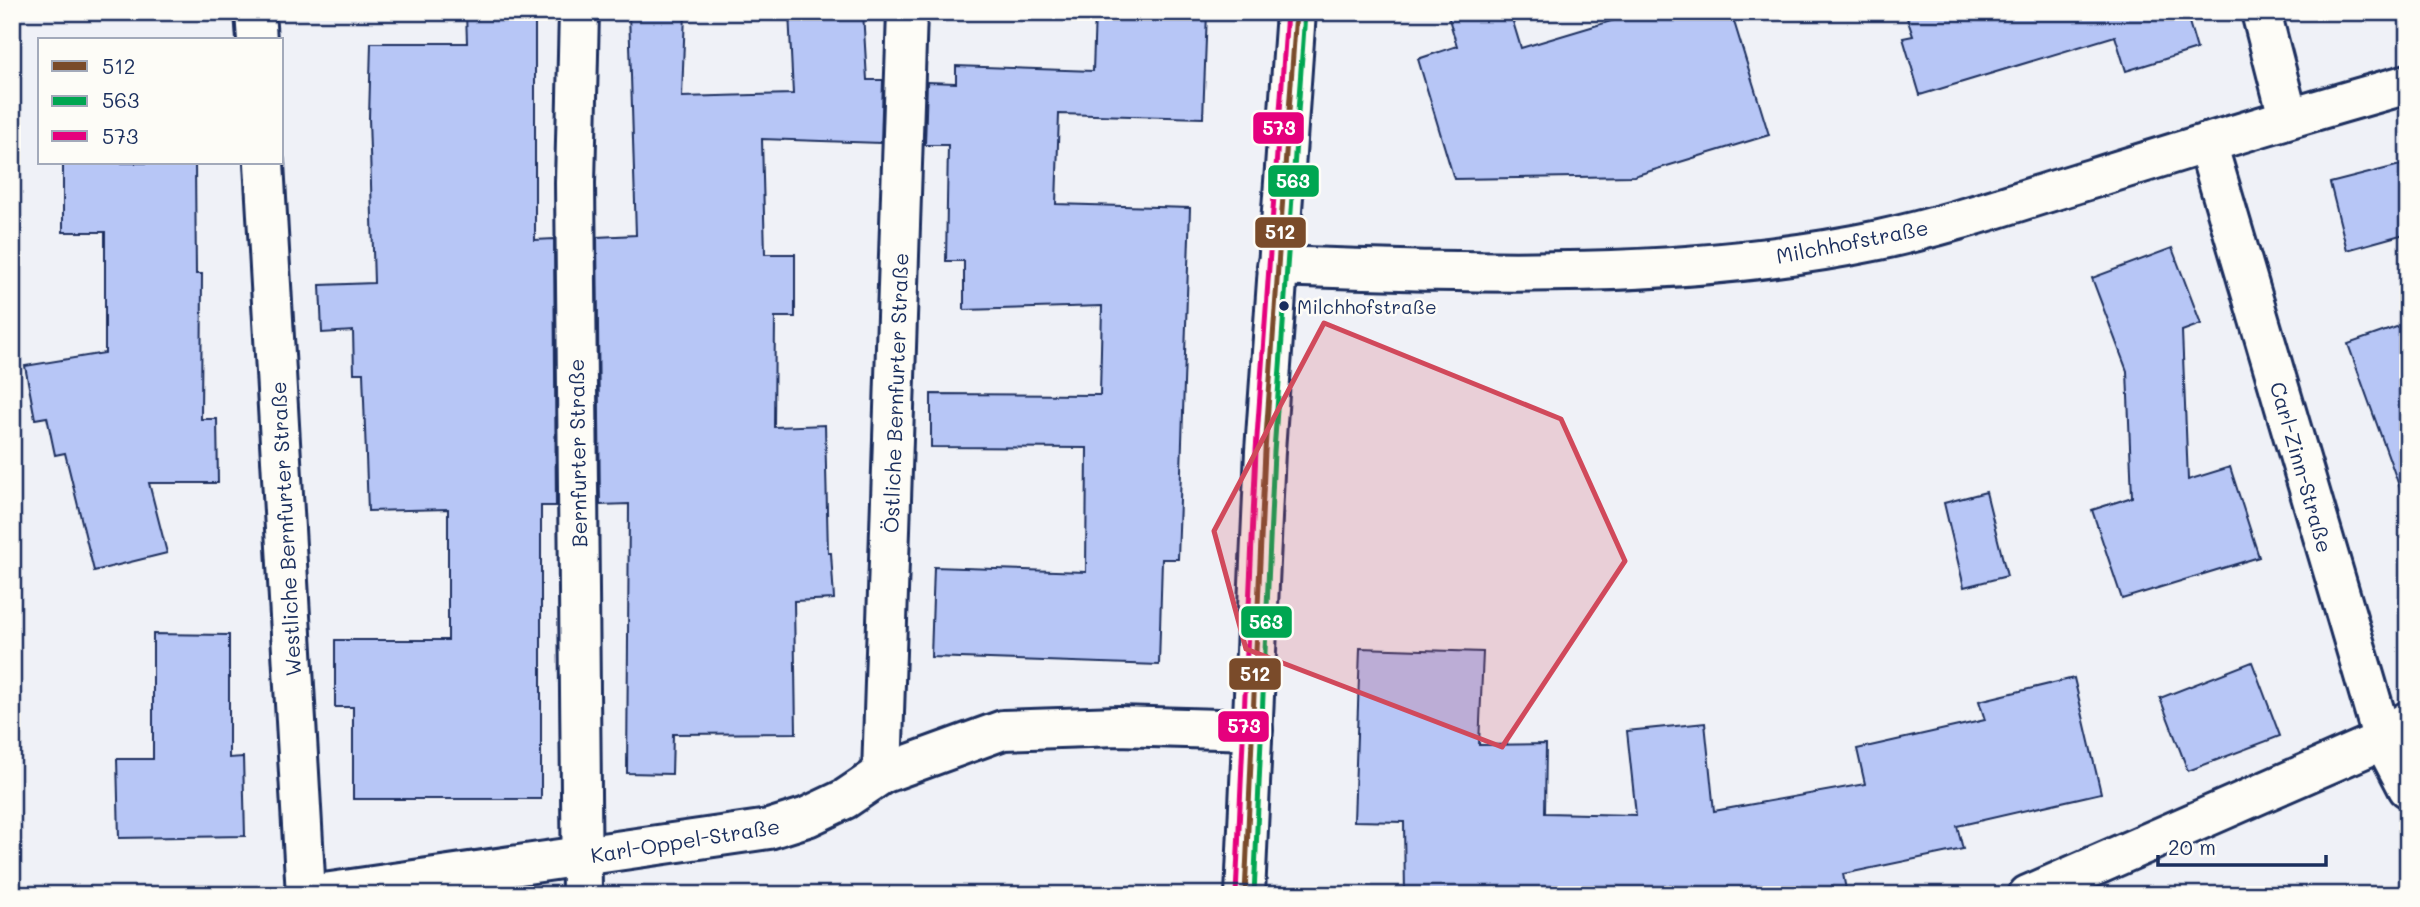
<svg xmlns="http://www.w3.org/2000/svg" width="2420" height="907" font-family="Mali,sans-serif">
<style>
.building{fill:#b7c6f6;stroke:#1b2f5e;stroke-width:2}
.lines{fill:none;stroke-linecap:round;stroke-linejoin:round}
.minor-casing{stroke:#1b2f5e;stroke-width:44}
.major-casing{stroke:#1b2f5e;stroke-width:44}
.minor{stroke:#fdfcf7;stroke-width:38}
.major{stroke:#fdfcf7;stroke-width:38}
.bus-1-casing{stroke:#fdfcf7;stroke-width:10}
.bus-2-casing{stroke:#fdfcf7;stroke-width:10}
.bus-3-casing{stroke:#fdfcf7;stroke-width:10}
.bus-1{stroke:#7a4b2a;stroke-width:5}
.bus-2{stroke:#00a651;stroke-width:5}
.bus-3{stroke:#e5007d;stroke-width:5}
.marked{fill:#d1495b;fill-opacity:0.2;stroke:#d1495b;stroke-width:5;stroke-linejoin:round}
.bus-dot{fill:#1b2f5e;stroke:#fdfcf7;stroke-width:2.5}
.labels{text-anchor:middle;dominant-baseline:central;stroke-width:5;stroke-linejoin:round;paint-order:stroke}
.bus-label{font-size:19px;fill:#1b2f5e;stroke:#fdfcf7;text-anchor:start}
.street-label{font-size:21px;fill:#1b2f5e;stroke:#fdfcf7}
.line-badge{stroke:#fdfcf7;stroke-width:2.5}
.badge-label{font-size:19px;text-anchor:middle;font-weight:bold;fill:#fff}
</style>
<rect width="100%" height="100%" fill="#eff1f7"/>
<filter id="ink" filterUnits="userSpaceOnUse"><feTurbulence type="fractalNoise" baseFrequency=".0143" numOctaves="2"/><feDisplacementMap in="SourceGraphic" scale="14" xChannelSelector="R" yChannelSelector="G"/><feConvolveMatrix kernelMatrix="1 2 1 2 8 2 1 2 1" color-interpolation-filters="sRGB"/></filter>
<g filter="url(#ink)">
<g class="building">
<polygon points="466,12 535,12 535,240 554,239 556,506 541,506 541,799 353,799 353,707 335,707 335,640 448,640 448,509 368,511 363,373 354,373 353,331 322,333 320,285 374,283 369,118 371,43 467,43"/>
<polygon points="629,12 685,12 682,97 793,94 789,12 863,12 867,80 883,80 881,143 762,139 765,254 795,254 795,317 775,317 774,427 825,425 828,553 831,553 834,599 794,601 796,733 673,734 672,774 627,773 629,504 600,505 597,237 636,235"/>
<polygon points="1095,12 1207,12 1203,118 1059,114 1056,204 1190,208 1178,559 1162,559 1159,665 931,657 934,567 1086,572 1087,448 931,447 931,394 1100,395 1102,306 964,310 964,261 946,261 948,145 925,145 927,82 956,83 956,66 1093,71"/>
<polygon points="1447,12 1510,12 1521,48 1641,12 1731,12 1769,135 1634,176 1454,179 1418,59 1457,46"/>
<polygon points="1905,12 2186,12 2197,49 2126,71 2115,36 1920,95 1903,38 1913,36"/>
<polygon points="63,163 195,163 196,274 202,274 201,419 217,419 218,483 149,483 167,553 94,571 65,453 55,455 47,417 35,419 25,366 105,353 105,232 63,232"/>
<polygon points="2408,163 2408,233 2347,250 2330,183"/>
<polygon points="2172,248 2201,324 2182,331 2188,480 2230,467 2259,557 2122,599 2092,510 2132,497 2127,371 2092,278"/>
<polygon points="2408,323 2408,493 2402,494 2348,344"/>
<polygon points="1986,492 2007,576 1964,587 1944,503"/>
<polygon points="153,634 229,635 229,758 243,757 245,836 119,838 117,759 153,759"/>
<polygon points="1360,648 1483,652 1479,745 1546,744 1545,813 1636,815 1627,731 1705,723 1714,811 1865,784 1857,749 1985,720 1979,701 2074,678 2101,793 1957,826 1963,849 1843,874 1847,895 1405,895 1404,822 1354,821"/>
<polygon points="2252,662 2280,736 2188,771 2160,698"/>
</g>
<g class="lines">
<defs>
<g id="minor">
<polyline points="255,12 257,40"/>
<polyline points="579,12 575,183 582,895"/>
<polyline points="2261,12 2288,117"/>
<polyline points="2207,143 2383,740 2408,788"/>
<polyline points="264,163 306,895"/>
<path d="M1277 266C1478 273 1681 281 1879 240 1951 225 2021 200 2091 179 2196 146 2301 114 2408 84"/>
<polyline points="882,774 907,12"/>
<polyline points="310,895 769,829 807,817 845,799 882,774 1003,730 1118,726 1253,730"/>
<polyline points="2028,895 2383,740 2408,721"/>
</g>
<polyline id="major" points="1245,895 1265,451 1296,12"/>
</defs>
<use href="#minor" class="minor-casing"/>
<use href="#major" class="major-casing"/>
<use href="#minor" class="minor"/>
<use href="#major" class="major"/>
<defs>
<polyline id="bus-1" points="1245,895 1265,451 1296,12"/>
<polyline id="bus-2" points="1254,895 1274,452 1305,13"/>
<polyline id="bus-3" points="1236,895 1256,451 1287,12"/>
</defs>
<use href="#bus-1" class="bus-1-casing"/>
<use href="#bus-2" class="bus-2-casing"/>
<use href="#bus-3" class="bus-3-casing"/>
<use href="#bus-1" class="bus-1"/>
<use href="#bus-2" class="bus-2"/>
<use href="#bus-3" class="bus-3"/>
</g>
</g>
<path class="marked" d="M1324 323 1561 419 1625 561 1502 747 1246 649 1214 531Z"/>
<circle class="bus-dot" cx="1284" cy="306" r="6"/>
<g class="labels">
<g class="bus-label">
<text x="1297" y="306">Milchhofstraße</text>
</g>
<g class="street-label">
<text transform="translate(1852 241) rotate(-11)">Milchhofstraße</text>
<text transform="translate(895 393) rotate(-88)">Östliche Bernfurter Straße</text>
<text transform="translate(577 453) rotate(-91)">Bernfurter Straße</text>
<text transform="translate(2302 467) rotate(74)">Carl-Zinn-Straße</text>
<text transform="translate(285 529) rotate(-93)">Westliche Bernfurter Straße</text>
<text transform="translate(685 840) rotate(-9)">Karl-Oppel-Straße</text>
</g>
</g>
<g class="line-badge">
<rect x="1252" y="111" width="53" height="34" rx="7" fill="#e5007d"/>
<rect x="1267" y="164" width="53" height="34" rx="7" fill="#00a651"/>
<rect x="1254" y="216" width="53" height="33" rx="7" fill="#7a4b2a"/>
<rect x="1240" y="605" width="53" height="34" rx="7" fill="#00a651"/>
<rect x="1228" y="657" width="54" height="34" rx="7" fill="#7a4b2a"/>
<rect x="1217" y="710" width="53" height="33" rx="7" fill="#e5007d"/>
</g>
<g class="badge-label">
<text x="1279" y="135">573</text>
<text x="1293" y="188">563</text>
<text x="1280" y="239">512</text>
<text x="1266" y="629">563</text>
<text x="1255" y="681">512</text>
<text x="1244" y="733">573</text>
</g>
<rect width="2420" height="907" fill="none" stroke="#fdfcf7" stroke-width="42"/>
<rect x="21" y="21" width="2378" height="865" fill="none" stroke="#1b2f5e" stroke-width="2.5" filter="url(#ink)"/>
<rect x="38" y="38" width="245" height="126" fill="#fdfcf7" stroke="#a3aaba" stroke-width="2"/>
<rect x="52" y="61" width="35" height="10" fill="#7a4b2a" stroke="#a3aaba" stroke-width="2"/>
<text x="102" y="74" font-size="21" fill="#1b2f5e">512</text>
<rect x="52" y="96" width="35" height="10" fill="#00a651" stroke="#a3aaba" stroke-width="2"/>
<text x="102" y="108" font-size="21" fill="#1b2f5e">563</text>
<rect x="52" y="131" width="35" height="10" fill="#e5007d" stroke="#a3aaba" stroke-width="2"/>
<text x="102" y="144" font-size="21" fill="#1b2f5e">573</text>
<path d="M2158 855v10h168v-10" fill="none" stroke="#1b2f5e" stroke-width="3.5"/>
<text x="2168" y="855" font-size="21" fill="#1b2f5e" stroke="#fdfcf7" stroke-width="5" paint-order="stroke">20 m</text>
</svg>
